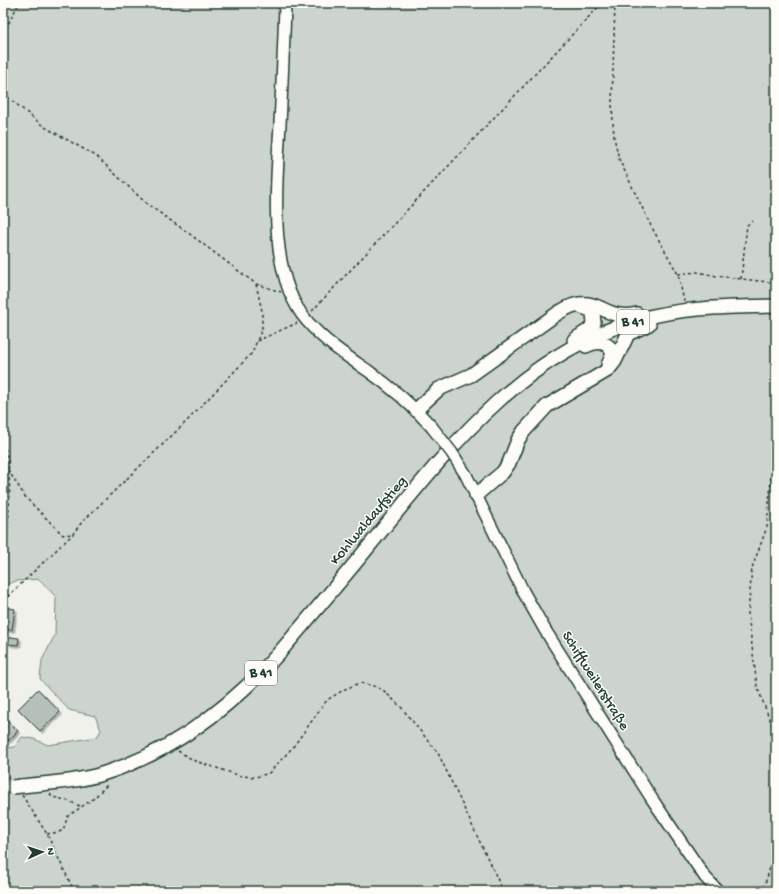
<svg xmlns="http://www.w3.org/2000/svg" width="779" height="894" font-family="'Gochi Hand',sans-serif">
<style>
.green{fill:#cdd3cd;stroke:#768880}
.building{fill:#b6bfb8;stroke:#1f3d34;filter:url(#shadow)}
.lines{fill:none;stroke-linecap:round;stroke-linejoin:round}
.secondary-casing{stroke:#1f3d34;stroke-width:14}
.primary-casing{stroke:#1f3d34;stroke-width:16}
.path{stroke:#1f3d34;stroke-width:1.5;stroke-dasharray:3 3;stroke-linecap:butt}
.secondary{stroke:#fdfcf7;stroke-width:11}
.primary{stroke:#fdfcf7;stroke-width:13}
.secondary-bridge-casing{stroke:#1f3d34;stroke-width:14;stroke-linecap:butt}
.primary-bridge-casing{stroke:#1f3d34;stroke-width:16;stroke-linecap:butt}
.secondary-bridge{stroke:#fdfcf7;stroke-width:11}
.primary-bridge{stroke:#fdfcf7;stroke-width:13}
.labels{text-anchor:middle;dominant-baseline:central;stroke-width:3;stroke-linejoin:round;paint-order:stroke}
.shield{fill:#fdfcf7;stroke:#62766e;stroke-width:1}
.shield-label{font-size:14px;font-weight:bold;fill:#1f3d34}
.street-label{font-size:15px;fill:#1f3d34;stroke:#fdfcf7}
</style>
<defs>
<filter id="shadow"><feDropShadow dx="2.5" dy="2.5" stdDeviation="0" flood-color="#0004"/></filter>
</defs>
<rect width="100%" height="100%" fill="#f0f1eb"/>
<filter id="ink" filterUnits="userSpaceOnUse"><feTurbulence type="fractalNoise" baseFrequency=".025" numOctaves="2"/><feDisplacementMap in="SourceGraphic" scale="8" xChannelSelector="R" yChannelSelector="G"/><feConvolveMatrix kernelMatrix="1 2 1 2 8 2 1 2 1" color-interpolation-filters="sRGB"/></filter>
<g filter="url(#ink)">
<polygon class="green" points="3,3 776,3 776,891 3,891 3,748 15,747 22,737 34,739 48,745 97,737 101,730 95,716 69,710 40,679 42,660 55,635 56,597 39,579 16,581 3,586"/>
<g class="building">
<polygon points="3,607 15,609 12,630 3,629"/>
<polygon points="3,635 7,636 5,645 3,645"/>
<polygon points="10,637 19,638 18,645 8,644"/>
<polygon points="38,689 60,712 40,731 18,709"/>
<polygon points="3,716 18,731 8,741 3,736"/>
</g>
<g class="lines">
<defs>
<g id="secondary">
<path d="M285 3C284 43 282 84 280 124 277 181 266 274 307 321 324 341 345 355 367 370 390 386 412 405 431 426"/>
<polyline points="466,475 524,593 545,630 652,799 705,877 718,891"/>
</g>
<g id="primary">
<polyline points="574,340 589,330 594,323 593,313 591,310 582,307"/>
<path d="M586 346C597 340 609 341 613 354L608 365"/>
<path d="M416 410 439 389 471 375 558 313C565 309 571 305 579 304 602 301 608 321 637 314"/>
<polyline points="476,495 503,472 509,463 518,440 524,431 547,406 608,370 615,361 628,334 649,324"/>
<path d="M21 786C48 783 76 782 102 774 173 752 231 707 280 652 313 613 346 575 378 535 450 447 522 354 637 320 682 307 729 307 776 306"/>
</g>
</defs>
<use href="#secondary" class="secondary-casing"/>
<use href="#primary" class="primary-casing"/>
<g class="path">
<polyline points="615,3 612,104 614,137 619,159 651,226 678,274 684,301"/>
<polyline points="3,34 19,3"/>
<polyline points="3,93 43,126 96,156 147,204 187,232 256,284 281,292"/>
<polyline points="678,274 697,272 717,276 776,283"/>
<polyline points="741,279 747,225 753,221"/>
<polyline points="312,311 602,3"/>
<polyline points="257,341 297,323"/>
<path d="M3 443C14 466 9 533 3 558"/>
<polyline points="776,460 772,469 767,527 752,568 748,614 757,686 776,736"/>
<polyline points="8,470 26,498 63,535 72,534"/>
<polyline points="3,601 73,534 82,522 186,422 252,353 262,329 262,311 256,284"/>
<polyline points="178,751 195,761 241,776 256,777 269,773 293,747 327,700 345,689 360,683 374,686 383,690 401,707 438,753 503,891"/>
<polyline points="3,773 9,778"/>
<polyline points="50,794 52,797 66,800 80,806"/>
<polyline points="22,795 47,834 74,891"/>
<polyline points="47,834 59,832 63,830 68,816 93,799 108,784"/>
<path d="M763 888C769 875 770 864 776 850"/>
<polyline points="755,891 763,888 776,890"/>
</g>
<use href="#secondary" class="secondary"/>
<use href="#primary" class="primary"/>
<defs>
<polyline id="secondary-bridge" points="431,426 452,453 466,475"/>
<polyline id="primary-bridge" points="13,787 21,786"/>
</defs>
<use href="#secondary-bridge" class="secondary-bridge-casing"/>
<use href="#primary-bridge" class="primary-bridge-casing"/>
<use href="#secondary-bridge" class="secondary-bridge"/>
<use href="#primary-bridge" class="primary-bridge"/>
</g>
</g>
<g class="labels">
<g class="shield">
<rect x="617" y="310" width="32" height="24" rx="3"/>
<rect x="245" y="661" width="32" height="24" rx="3"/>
</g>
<g class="shield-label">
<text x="633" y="322">B 41</text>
<text x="261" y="673">B 41</text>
</g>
<g class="street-label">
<text transform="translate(369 521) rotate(-50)">Kohlwaldaufstieg</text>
<text transform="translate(595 681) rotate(58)">Schiffweilerstraße</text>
</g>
</g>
<rect width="779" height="894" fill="none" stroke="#fdfcf7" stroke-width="16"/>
<rect x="8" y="8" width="763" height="878" fill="none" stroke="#1f3d34" stroke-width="1.5" filter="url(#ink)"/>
<g transform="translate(42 852) rotate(87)" stroke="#fdfcf7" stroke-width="3" paint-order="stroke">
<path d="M0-3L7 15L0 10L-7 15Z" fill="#1f3d34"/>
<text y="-6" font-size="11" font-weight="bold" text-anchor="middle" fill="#1f3d34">N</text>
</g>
</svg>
